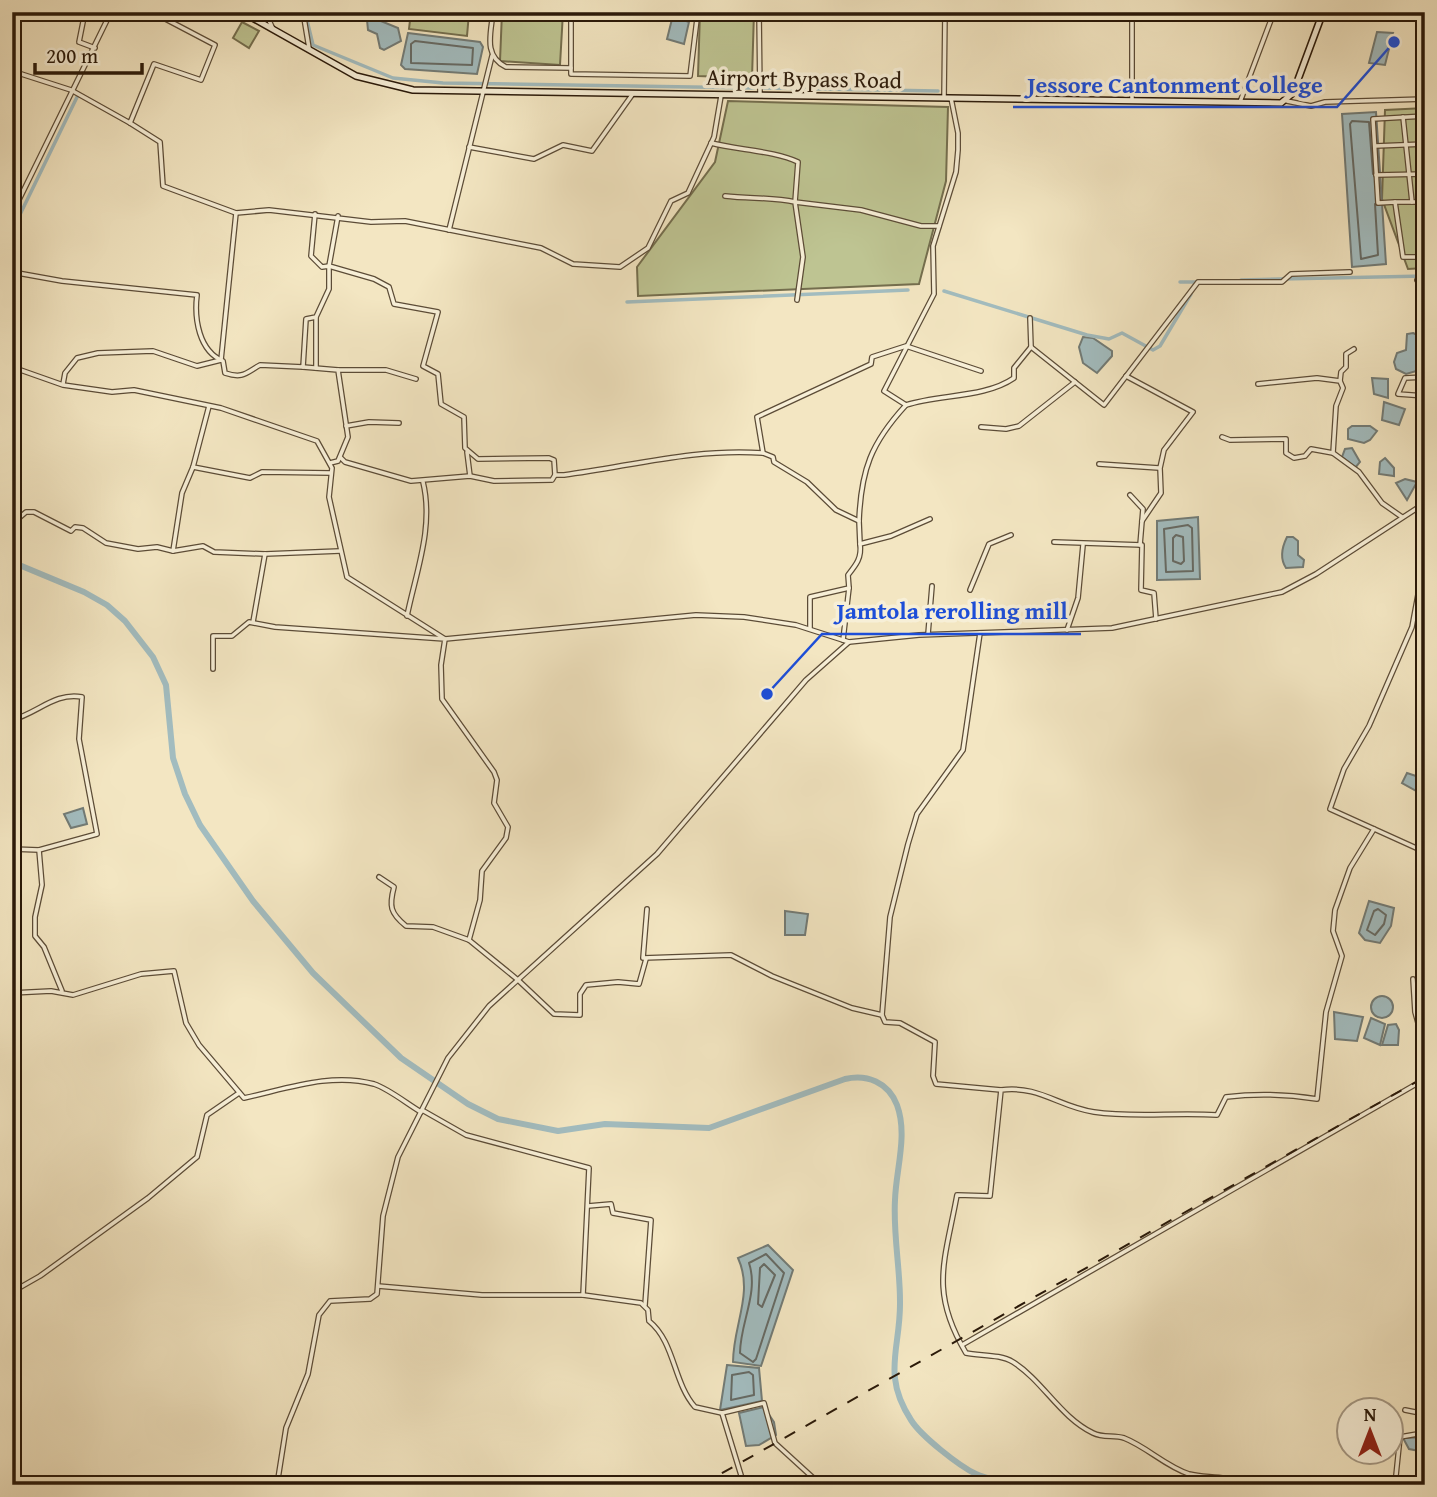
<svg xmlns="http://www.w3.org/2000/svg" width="1437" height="1497" font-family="'Gentium Book Plus',serif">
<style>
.green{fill:#bec492;stroke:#746e4e;stroke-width:2}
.water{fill:#a2bcbf;stroke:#727b76;stroke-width:2}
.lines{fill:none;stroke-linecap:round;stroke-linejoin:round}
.shore{stroke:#666a64;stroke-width:2}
.canal{stroke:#a2bcbf;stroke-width:3.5}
.river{stroke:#a2bcbf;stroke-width:6}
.street-casing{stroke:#5c4c37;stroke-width:6}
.secondary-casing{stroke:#2a1909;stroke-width:8}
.street{stroke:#f7efd7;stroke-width:3.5}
.secondary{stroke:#f7efd7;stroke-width:5}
.rail{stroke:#2a1909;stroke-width:2;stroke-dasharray:12 12;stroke-linecap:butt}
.labels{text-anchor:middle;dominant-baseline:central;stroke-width:7;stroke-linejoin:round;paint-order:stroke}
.street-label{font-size:23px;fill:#2a1909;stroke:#f7efd7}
.leader{fill:none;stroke:#1d4ed8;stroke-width:2.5}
.callout-dot{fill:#1d4ed8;stroke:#f7efd7;stroke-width:2.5}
.callout-label{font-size:24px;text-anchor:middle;font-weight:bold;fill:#1d4ed8;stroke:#f7efd7;stroke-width:7;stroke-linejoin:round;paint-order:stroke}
</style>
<rect width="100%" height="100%" fill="#f3e6c2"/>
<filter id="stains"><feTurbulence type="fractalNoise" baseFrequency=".00286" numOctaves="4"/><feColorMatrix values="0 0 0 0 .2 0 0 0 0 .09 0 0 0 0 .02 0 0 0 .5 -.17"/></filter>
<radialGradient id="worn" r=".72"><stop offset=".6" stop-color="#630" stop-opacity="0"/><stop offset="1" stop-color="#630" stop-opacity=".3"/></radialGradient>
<g class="green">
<polygon points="411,12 490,12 490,15 469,13 467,36 409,29"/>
<polygon points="502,12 563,12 560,65 500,61"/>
<polygon points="700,12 754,12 752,78 698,76"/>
<polygon points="242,22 259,31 249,48 233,38"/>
<polygon points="728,101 948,107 946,181 919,284 638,296 637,267 715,162"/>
<polygon points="1425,108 1425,268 1408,269 1382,199 1385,110"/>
</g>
<g class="water">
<polygon points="675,17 689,22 684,44 667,39 672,19"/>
<polygon points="376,19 398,28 401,41 384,50 380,48 377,34 368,30 367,20"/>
<polygon points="1377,32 1393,33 1385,65 1369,63"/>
<polygon points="408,33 480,42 483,47 477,74 405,69 401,65"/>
<polygon points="1376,112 1386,264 1352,267 1342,114"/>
<polygon points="1413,333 1424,338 1420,346 1420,370 1406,374 1396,369 1394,362 1397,353 1406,350 1407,334"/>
<polygon points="1083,337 1093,338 1112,351 1112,356 1097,373 1083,363 1079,347"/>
<polygon points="1372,378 1388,379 1388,398 1374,394"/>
<polygon points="1384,402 1405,409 1399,425 1382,420"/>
<polygon points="1352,426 1370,426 1377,431 1370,440 1364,443 1348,439 1348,429"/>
<polygon points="1352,448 1360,462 1355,468 1342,457 1345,449"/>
<polygon points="1385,458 1394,468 1394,476 1379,474 1380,462"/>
<polygon points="1405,479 1417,482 1407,500 1396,483"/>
<polygon points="1198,517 1200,579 1157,580 1157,521"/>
<path d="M1287 537H1293L1298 541V555L1304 560 1303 567 1286 568C1280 559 1282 547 1287 537Z"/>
<polygon points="1407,773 1425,779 1425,789 1420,793 1402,783"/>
<polygon points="83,808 87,824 71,828 64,814"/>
<polygon points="1369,901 1394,908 1391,926 1380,943 1365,940 1359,933"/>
<polygon points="785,911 808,914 805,935 785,935"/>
<circle cx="1382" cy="1007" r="11"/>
<polygon points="1334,1012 1363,1017 1357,1041 1335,1039"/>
<polygon points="1371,1018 1385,1024 1380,1045 1364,1038"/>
<polygon points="1396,1024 1399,1030 1398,1045 1382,1045 1388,1025"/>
<path d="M768 1245 793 1270 761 1366 733 1362C733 1325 754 1293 738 1258Z"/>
<polygon points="727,1365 759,1368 762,1401 720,1410"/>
<polygon points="764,1407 774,1422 776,1435 759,1445 746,1446 739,1413"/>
<polygon points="1425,1437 1425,1452 1409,1449 1403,1438"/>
</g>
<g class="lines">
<g class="shore">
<polygon points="415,41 473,48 472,65 411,63 411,44"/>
<polyline points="1373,174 1369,122 1352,121 1350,124 1361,259 1378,255 1375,204"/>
<polygon points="1188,525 1192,528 1193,571 1166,572 1164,529"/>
<polygon points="1176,535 1183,537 1184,561 1181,564 1173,561 1173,538"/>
<polygon points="1378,909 1386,915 1384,924 1375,935 1367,930 1374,911"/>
<path d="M766 1254 784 1273 756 1359 753 1362 740 1353C740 1323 759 1293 749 1263Z"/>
<polygon points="764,1264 775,1275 762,1307 758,1304 760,1268"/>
<polygon points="749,1372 753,1375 754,1395 731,1400 732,1375"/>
</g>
<g class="canal">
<polyline points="305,12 313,45 393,78 443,83 754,88"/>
<polyline points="764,88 938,91"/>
<polyline points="12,231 78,95"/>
<polyline points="1241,280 1425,276"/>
<polyline points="1180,282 1199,282"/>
<polyline points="944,291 1087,335 1109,339 1122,333 1153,350 1160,346 1191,294"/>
<polyline points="627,302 908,290"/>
</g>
<path class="river" d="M12 562 84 592 107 605 125 621 153 657 166 685 173 758 185 794 200 825 253 901 313 973 401 1058 468 1104 498 1119 558 1131 605 1124 709 1128 845 1079C867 1074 888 1082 897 1105 908 1135 896 1169 895 1200 893 1234 900 1267 900 1301 901 1348 881 1374 911 1420 921 1436 959 1466 976 1474 987 1479 1001 1481 1012 1485"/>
<defs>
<g id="street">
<polyline points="85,12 79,42 95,48"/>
<polyline points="265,12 273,29"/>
<polyline points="303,12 309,48"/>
<path d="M493 12C491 33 483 56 506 67L571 68"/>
<polyline points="571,12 571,74 690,76 697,19 689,12"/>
<polyline points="759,12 760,95"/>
<polyline points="1132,12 1132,100"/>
<polyline points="12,71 71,90 130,123 154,64 201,80 215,45 156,14 125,13 121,18 109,12"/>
<polyline points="944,98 945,12"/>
<path d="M951 98 958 133V150L956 172 933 246 934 294 884 391 906 405C940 394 985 398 1014 378V368L1031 347 1030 318"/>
<polyline points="1287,101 1311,106 1325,102 1425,99"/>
<polyline points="1240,102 1274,12"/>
<polyline points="1425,116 1373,119 1378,203 1395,202 1403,257 1425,257"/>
<polyline points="1403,117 1412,202 1425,202"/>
<polyline points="130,123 160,142 163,186 236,213 269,210 371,222 405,221 541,248 573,264 620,267 648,248 671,201 688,193 714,137 721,96"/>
<path d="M711 143C739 150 775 151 798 162L795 202 861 210 921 226H939"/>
<polyline points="1375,146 1425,144"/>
<polyline points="469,147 534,159 563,145 592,151 632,95"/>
<polyline points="1376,175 1425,174"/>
<path d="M725 196C749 199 772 197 795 202L803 257 797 300"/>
<polyline points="1395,202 1412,202"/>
<polyline points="12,214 111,12"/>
<path d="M338 216 329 266 374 279 389 287 394 304 438 312 423 366 438 374 441 404 464 417 465 448 478 459 549 458 554 460 555 475H564C632 466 694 448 763 453L757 417 871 364 872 357 906 346 981 371"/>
<polyline points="449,230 492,56"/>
<path d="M12 272 62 281 197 295C194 319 199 351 223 361L225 373C243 379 246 373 260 365L303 367 306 319 316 317 329 289V266L322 267 311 256 315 214"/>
<polyline points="1417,280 1425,282"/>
<polyline points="1031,347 1104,405 1198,282 1282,282 1291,274 1350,272"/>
<polyline points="12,367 63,385 112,392 134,390 221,408 317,441 332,468 329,497 347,577 445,639 696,615 744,617 796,625 849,642"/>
<polyline points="303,367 338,370 348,437 338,461 330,463"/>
<polyline points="316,368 316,318"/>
<polyline points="338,370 386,370 416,379"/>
<polyline points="1126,376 1193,412 1164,450 1160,468 1161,493 1142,521"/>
<polyline points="1425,377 1405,378 1398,394 1425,396"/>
<polyline points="1340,381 1341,372 1346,367 1346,354 1354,349"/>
<polyline points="63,384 65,373 77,358 98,353 153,351 197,366 221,360 236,213"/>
<polyline points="1258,384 1317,378 1340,381 1343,388 1336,406 1333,453 1359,472 1382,503 1402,517"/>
<polyline points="209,406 193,467 250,478 262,472 331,473"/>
<polyline points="346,426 369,422 399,423"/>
<polyline points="981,427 1006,429 1019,426 1075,382"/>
<polyline points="1222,437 1230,440 1286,439 1286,453 1294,458 1305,456 1311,449 1333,453"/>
<polyline points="467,452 470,476"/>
<polyline points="763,453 773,457 774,462 807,482 836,510 859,521 860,544"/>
<polyline points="340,457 345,462 411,481 470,476 494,481 552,480 555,475"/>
<polyline points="1099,464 1159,468"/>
<polyline points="1130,495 1143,509 1140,545"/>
<polyline points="12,514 19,518 26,512 34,512 71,531 75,527 83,528 106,543 138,549 157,547 173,551 203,546 214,552 265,554 340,551"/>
<path d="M859 521C861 470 871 443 906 405"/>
<polyline points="1054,542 1142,545 1141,590 1154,593 1156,619"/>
<polyline points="173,551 182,493 193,467"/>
<polyline points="1425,557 1412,627 1369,726 1344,769 1330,809 1425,852"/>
<polyline points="970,590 989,544 1011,535"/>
<path d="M407 616C416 572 434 527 423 482"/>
<polyline points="253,622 265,554"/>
<path d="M810 628V597L849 588 848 575C856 565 862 558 860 544L891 536 930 519"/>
<polyline points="1067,630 1078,598 1083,545"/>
<polyline points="980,633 963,750 917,814 908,844 890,917 882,1015 885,1022 900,1023 935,1042 933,1076 936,1084 1001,1090"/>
<polyline points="928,634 932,586"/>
<polyline points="843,640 849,588"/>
<polyline points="213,669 213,636 232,636 249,622 275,627 445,639 441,665 442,699 494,772 497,780 494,803 508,827 506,838 482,871 480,900 469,940 518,980 554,1014 580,1015 580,994 586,985 618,982 639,984 646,959"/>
<path d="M12 720C38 713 55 692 82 697L79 739 97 834 39 850 12 849"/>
<polyline points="39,850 42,885 35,917 35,936 44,947 62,991"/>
<path d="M379 877 394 887C389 906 390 913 406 926L433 927 469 940"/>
<polyline points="647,909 643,958 731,955 772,976 852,1008 882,1015"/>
<polyline points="1413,979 1415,1012 1425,1048"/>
<path d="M12 993 51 991 73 995 141 974 174 971 186 1023 199 1045 244 1098C286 1089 331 1072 374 1084 389 1089 406 1103 421 1112"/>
<polyline points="422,1110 466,1135 589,1168 583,1295"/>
<polyline points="588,1206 611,1204 613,1213 651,1220 645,1305"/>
<path d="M378 1286 482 1295H583L641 1303 648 1310 649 1321C675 1342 673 1382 695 1407L722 1413 764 1403 775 1443 821 1485"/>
<polyline points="12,1292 40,1276 148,1198 197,1157 207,1115 239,1093"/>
<polyline points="962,1345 1425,1079"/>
<polyline points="1422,1371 1425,1372"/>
<polyline points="1405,1410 1425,1414"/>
<polyline points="722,1413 744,1485"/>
<polyline points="277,1485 286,1428 308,1374 319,1315 330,1301 370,1299 377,1294 383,1216 398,1157 448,1058 489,1006 657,854 806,680 849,642 919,635 1112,628 1282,592 1316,574 1425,503"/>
<path d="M1241 1485C1224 1474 1207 1479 1189 1474 1165 1466 1147 1447 1124 1438 1113 1435 1103 1438 1093 1433 1060 1417 1043 1381 1013 1362 1000 1354 980 1356 966 1353 929 1291 945 1261 957 1195L990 1196 1001 1090C1039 1085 1059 1107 1094 1112 1135 1118 1176 1112 1217 1115L1226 1097C1258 1093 1286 1094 1317 1099L1326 1012 1342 956 1333 931 1335 910 1350 868 1374 829"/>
<polyline points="1395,1485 1400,1437 1423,1433 1425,1427"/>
</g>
<polyline id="secondary" points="242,12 356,76 413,90 1281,103 1293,93 1323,12"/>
</defs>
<use href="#street" class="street-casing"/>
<use href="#secondary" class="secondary-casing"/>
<use href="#street" class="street"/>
<use href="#secondary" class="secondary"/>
<polyline class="rail" points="701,1485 1425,1077"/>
</g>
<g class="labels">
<g class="street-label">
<text transform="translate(804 78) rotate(1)">Airport Bypass Road</text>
</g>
</g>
<path class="leader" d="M1394 42L1337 107H1013M767 694L822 634H1081"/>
<g class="callout-dot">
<circle cx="1394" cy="42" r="7"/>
<circle cx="767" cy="694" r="7"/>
</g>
<g class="callout-label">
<text x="1175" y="93">Jessore Cantonment College</text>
<text x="952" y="619">Jamtola rerolling mill</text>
</g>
<rect width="1437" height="1497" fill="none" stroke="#f3e6c2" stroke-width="42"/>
<rect x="14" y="14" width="1409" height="1469" fill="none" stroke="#2a1909" stroke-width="3.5"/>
<rect x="21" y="21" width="1395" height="1455" fill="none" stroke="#2a1909" stroke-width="2"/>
<g transform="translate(1370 1431)"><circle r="33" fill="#f7efd7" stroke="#a59985" stroke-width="2"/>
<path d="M0-5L12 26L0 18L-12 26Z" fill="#8f2418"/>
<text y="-10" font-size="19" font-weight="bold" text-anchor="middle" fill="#2a1909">N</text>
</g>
<path d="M35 63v10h107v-10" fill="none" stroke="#2a1909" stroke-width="3.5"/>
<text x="46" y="63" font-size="21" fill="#2a1909" stroke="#f7efd7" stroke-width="5" paint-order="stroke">200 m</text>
<rect width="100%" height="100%" filter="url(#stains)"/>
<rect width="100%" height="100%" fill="url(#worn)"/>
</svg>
